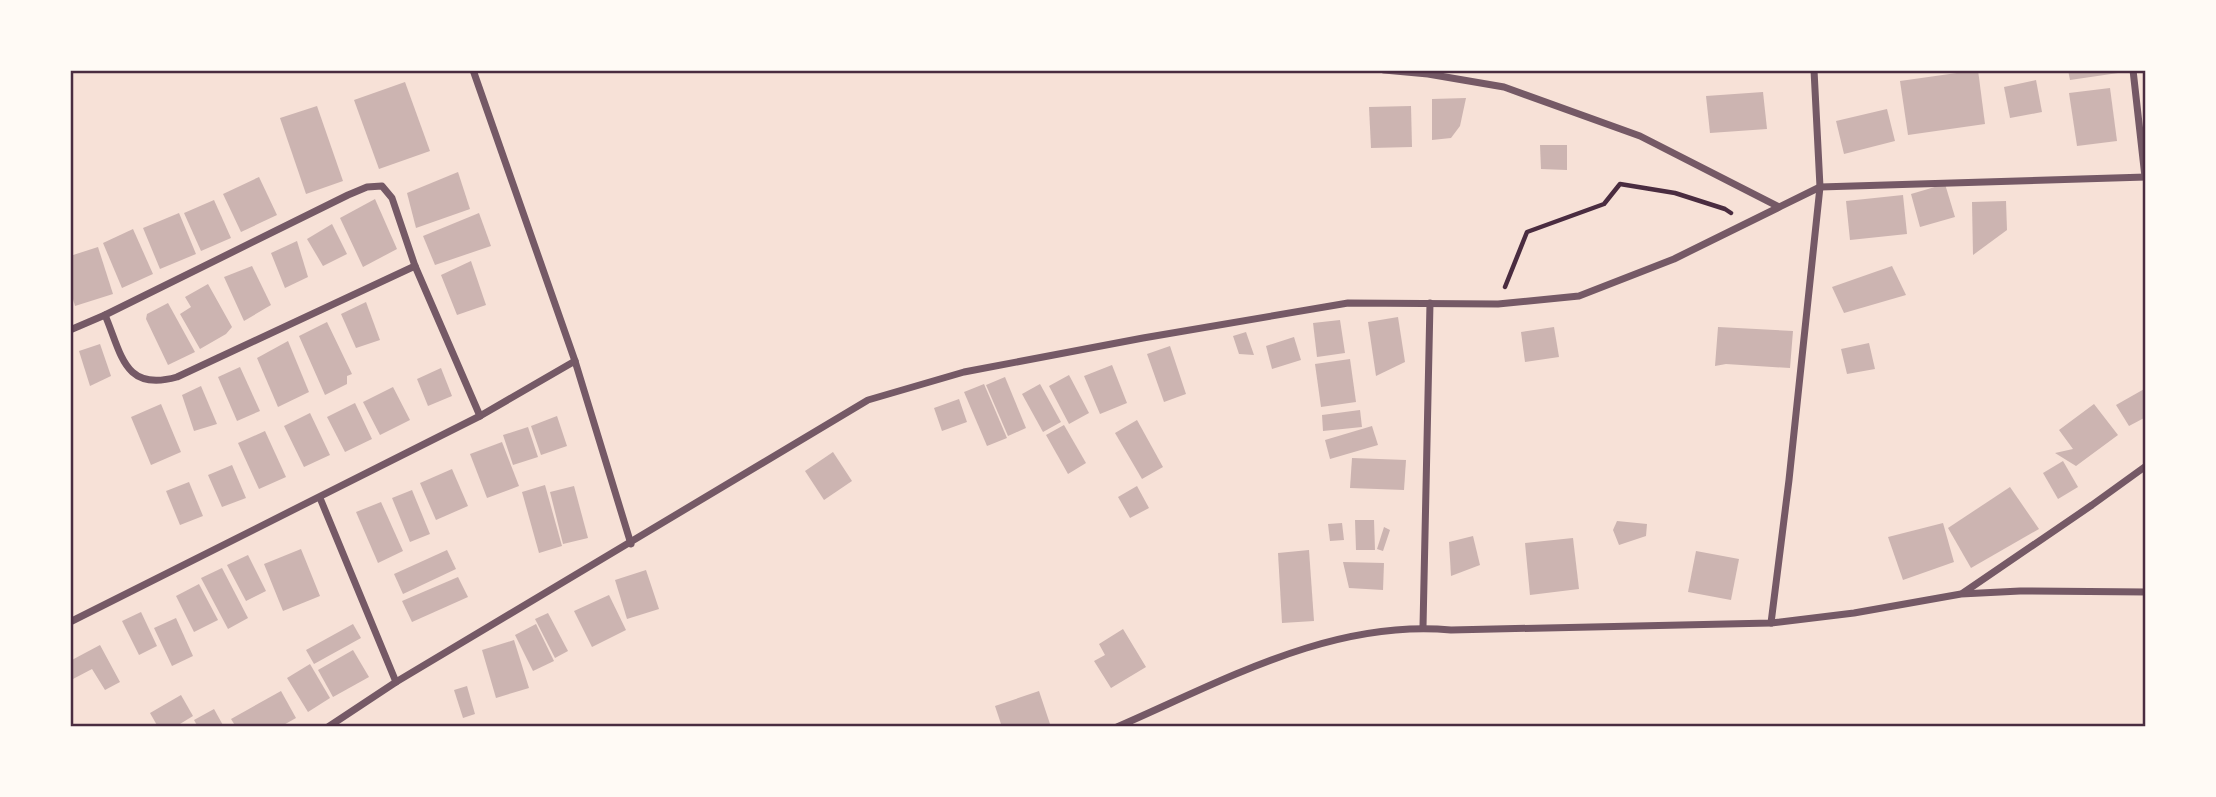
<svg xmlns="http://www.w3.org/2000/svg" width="2216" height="797" font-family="'Titillium Web',sans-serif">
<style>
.building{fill:#ccb4b1}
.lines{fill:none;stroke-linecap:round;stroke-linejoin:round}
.path{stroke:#4a2c40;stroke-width:4.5}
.minor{stroke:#755966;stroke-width:7}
.neatline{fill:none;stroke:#4a2c40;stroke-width:2.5}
</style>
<rect width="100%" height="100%" fill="#f7e1d7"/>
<g class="building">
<polygon points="1978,70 1985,124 1908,135 1900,81"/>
<polygon points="2068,70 2118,70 2118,73 2070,80"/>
<polygon points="2036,80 2042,112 2010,118 2004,87"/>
<polygon points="405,82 430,151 379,169 354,100"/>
<polygon points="2110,88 2117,141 2077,146 2069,93"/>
<polygon points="1763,92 1767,129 1710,133 1706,96"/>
<polygon points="1466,98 1460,126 1451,138 1432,140 1432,99"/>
<polygon points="317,106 343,181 306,194 280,118"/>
<polygon points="1411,106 1412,147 1371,148 1369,107"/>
<polygon points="1887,109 1895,141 1844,154 1836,121"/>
<polygon points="1540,145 1567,145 1567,170 1541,169"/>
<polygon points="458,172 470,209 416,228 407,193"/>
<polygon points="259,177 277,215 241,232 223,194"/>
<polygon points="1945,184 1955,217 1920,227 1911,194"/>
<polygon points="1903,195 1907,234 1850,240 1846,201"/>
<polygon points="375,199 397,249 363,267 340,218"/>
<polygon points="214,200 231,238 201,251 184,213"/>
<polygon points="2006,201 2007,230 1973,255 1972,202"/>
<polygon points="179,213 196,254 160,269 143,228"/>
<polygon points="479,213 491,246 435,265 423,236"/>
<polygon points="332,224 347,254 323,266 307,239"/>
<polygon points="133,229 153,274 122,288 103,243"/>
<polygon points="297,241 308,277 285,288 271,253"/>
<polygon points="98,247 113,294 75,306 70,289 70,256"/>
<polygon points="471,261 486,305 457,315 441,275"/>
<polygon points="252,266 271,305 244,321 224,277"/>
<polygon points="1892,266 1906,295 1844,313 1832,287"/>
<polygon points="208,284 232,327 226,334 200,349 180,314 191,307 185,297"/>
<polygon points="366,302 380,340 356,348 341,314"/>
<polygon points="168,303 195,352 168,365 146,319 147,314"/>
<polygon points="1398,317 1405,362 1376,376 1368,322"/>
<polygon points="1340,320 1345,353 1317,357 1313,323"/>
<polygon points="327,322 352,374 347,376 347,384 325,395 299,336"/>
<polygon points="1554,327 1559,357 1525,362 1521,332"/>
<polygon points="1718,327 1793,331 1790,368 1726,364 1715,366"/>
<polygon points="1246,332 1254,355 1239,354 1233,336"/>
<polygon points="1294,337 1301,360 1272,369 1266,346"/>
<polygon points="288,341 309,392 278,407 257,358"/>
<polygon points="1869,343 1875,369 1847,374 1841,349"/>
<polygon points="100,344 111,376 90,386 79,351"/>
<polygon points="1170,346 1186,394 1164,402 1147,354"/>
<polygon points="1350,359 1356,402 1321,407 1315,364"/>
<polygon points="1112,365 1127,403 1100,414 1084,376"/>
<polygon points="240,367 260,411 237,421 218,377"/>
<polygon points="441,368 452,396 428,406 417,379"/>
<polygon points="1069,375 1089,413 1069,424 1049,386"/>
<polygon points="1005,377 1026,428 1008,436 986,385"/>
<polygon points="984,384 1007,438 987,446 964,392"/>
<polygon points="1040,384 1061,422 1043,432 1022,394"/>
<polygon points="201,386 217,424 194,431 182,395"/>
<polygon points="393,387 410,420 380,435 363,402"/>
<polygon points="2146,388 2146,417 2129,426 2116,405"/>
<polygon points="959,399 967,422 942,431 934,408"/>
<polygon points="355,403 372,439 345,452 327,417"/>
<polygon points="161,404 181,452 151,465 131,417"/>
<polygon points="2094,404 2118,435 2076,466 2055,453 2073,449 2059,430"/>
<polygon points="1360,410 1362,427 1323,431 1322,415"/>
<polygon points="310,413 330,455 304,467 284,426"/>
<polygon points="557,416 567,446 541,455 531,426"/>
<polygon points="1137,420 1163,467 1142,479 1115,433"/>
<polygon points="1064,425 1086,463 1068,474 1046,435"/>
<polygon points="1372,426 1378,445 1330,459 1325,440"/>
<polygon points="528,427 538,457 513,465 503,435"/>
<polygon points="265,431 286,477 259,489 238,443"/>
<polygon points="502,442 519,486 487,498 470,454"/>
<polygon points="833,452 852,481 824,500 805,471"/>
<polygon points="1352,458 1406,460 1404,490 1350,488"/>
<polygon points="2063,461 2078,487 2058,499 2043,473"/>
<polygon points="232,465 246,498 222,507 208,475"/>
<polygon points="452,469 468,506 436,520 420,483"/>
<polygon points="189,482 203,516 180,525 166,491"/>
<polygon points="545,485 562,546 539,553 522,492"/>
<polygon points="574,486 588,538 563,544 550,492"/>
<polygon points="1137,486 1149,508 1130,518 1118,497"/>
<polygon points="2010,487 2039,529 1971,568 1948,528"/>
<polygon points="412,490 430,534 410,542 392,498"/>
<polygon points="381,502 403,551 378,563 356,512"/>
<polygon points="1355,520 1374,520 1375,550 1356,550"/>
<polygon points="1617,521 1647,524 1646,536 1619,545 1613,530"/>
<polygon points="1342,523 1344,540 1330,541 1328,524"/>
<polygon points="1943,523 1954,562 1903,580 1888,537"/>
<polygon points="1384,527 1390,530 1383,551 1377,549"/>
<polygon points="1473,536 1480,565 1451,576 1449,542"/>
<polygon points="1573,538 1579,589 1530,595 1525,543"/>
<polygon points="301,549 320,596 283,611 264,564"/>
<polygon points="447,550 456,569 403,594 394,574"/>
<polygon points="1309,550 1314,621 1282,623 1278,553"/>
<polygon points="1696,551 1739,559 1731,600 1688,592"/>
<polygon points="248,555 266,591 246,601 227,565"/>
<polygon points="1343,562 1384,563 1383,590 1349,588"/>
<polygon points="222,568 248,618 228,629 201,578"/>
<polygon points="646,570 659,609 627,619 615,580"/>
<polygon points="458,577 468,597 412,622 402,601"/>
<polygon points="199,584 218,620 194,632 176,596"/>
<polygon points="609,595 626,630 592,647 574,611"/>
<polygon points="141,612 157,646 139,655 122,621"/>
<polygon points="548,613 568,651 555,658 535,619"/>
<polygon points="176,618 193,656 172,666 154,628"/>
<polygon points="353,624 361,638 314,664 306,650"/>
<polygon points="536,624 554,661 533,671 515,635"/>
<polygon points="1123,629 1146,667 1111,688 1094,661 1105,655 1099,644"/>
<polygon points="514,640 529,688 496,698 482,650"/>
<polygon points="100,645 120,682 105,690 92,669 73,679 70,674 70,661"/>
<polygon points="353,650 369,677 333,697 318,670"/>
<polygon points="310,664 330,698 308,712 287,678"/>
<polygon points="467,686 475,714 463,718 454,690"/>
<polygon points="281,691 296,718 280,727 236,727 231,719"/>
<polygon points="1039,691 1051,727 1002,727 995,706"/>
<polygon points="181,695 193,716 175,727 158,727 150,713"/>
<polygon points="214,709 224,727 198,727 194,720"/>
</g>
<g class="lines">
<polyline class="path" points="1505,287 1527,232 1604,204 1620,184 1675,193 1725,209 1731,213"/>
<g class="minor">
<polyline points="473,70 575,361 631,544"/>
<polyline points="1384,70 1428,74 1504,87 1640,136 1779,207"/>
<polyline points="2133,70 2145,177"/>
<path d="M105 315C122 355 124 392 177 377L415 266"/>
<polyline points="70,330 105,315 348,195 367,187 382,186 392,198 415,266 480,416"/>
<polyline points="320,498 396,682"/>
<polyline points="1963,593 2092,505 2146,466"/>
<polyline points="70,622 480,416 575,361"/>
<polyline points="1771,623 1789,480 1820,187 1814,70"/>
<polyline points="1423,627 1430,303"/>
<polyline points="328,727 396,682 868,400 964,372 1143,338 1348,303 1498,304 1579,296 1674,259 1820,187 2146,177"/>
<path d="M1117 727C1223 681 1332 619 1451 630L1771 623 1854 613 1961 594 2020 591 2146 592"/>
</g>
</g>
<rect width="2216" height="797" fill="none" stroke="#fffaf5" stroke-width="144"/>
<rect x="72" y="72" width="2072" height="653" class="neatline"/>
</svg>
